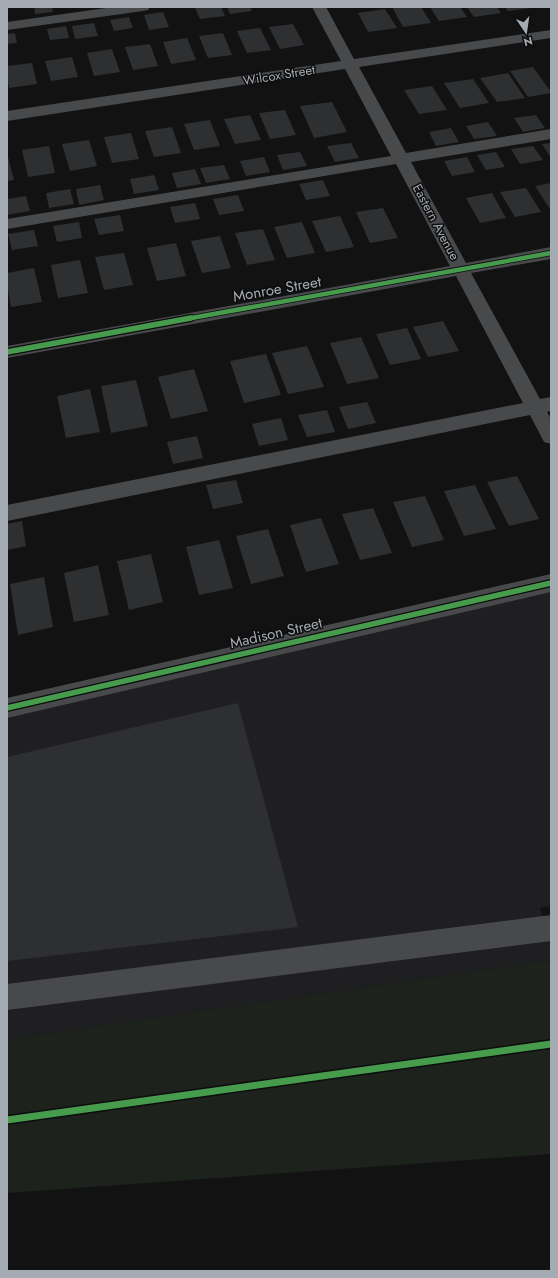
<svg xmlns="http://www.w3.org/2000/svg" width="558" height="1278" font-family="Jost,sans-serif">
<style>
.built{fill:#1f1f21}
.green{fill:#1d221d}
.building{fill:#2e2f30}
.lines{fill:none;stroke-linecap:round;stroke-linejoin:round}
.minor{fill:#47494b;fill-rule:evenodd}
.cycleway-far2-casing{stroke:#0d0d0e;stroke-width:6}
.cycleway-far1-casing{stroke:#0d0d0e;stroke-width:8}
.cycleway-casing{stroke:#0d0d0e;stroke-width:10}
.cycleway-far2{stroke:#469c4c;stroke-width:4.5}
.cycleway-far1{stroke:#469c4c;stroke-width:5.5}
.cycleway{stroke:#469c4c;stroke-width:7}
.labels{text-anchor:middle;dominant-baseline:central;stroke-width:3;stroke-linejoin:round;paint-order:stroke}
.far-street-label{font-size:13px;fill:#a5abb2;stroke:#0d0d0e}
.street-label{font-size:15px;fill:#a5abb2;stroke:#0d0d0e}
</style>
<rect width="100%" height="100%" fill="#121213"/>
<polygon class="built" points="551,592 551,906 540,908 551,948 551,960 7,1039 7,716"/>
<polygon class="green" points="551,960 551,1154 7,1193 7,1039"/>
<g class="building">
<polygon points="34,7 52,7 53,12 35,14"/>
<polygon points="221,7 225,16 200,19 195,8"/>
<polygon points="227,7 250,7 252,11 230,14"/>
<polygon points="392,7 421,7 431,23 403,27"/>
<polygon points="430,7 460,7 467,17 439,21"/>
<polygon points="467,7 497,7 501,13 474,17"/>
<polygon points="505,7 531,7 531,8 508,11"/>
<polygon points="385,9 397,28 368,32 358,13"/>
<polygon points="163,12 169,27 149,30 144,15"/>
<polygon points="129,17 133,28 114,31 110,20"/>
<polygon points="94,23 98,36 75,39 72,26"/>
<polygon points="293,24 304,45 280,49 269,27"/>
<polygon points="66,26 69,38 50,40 47,29"/>
<polygon points="260,28 271,50 247,53 237,31"/>
<polygon points="15,33 17,43 7,44 7,34"/>
<polygon points="223,33 232,55 208,58 199,36"/>
<polygon points="187,38 196,60 171,64 163,42"/>
<polygon points="150,44 158,66 133,70 125,47"/>
<polygon points="112,49 120,72 94,76 87,53"/>
<polygon points="72,57 78,77 51,81 45,61"/>
<polygon points="32,63 37,84 9,88 7,77 7,66"/>
<polygon points="533,67 551,92 551,93 528,97 510,71"/>
<polygon points="508,73 525,98 497,102 480,78"/>
<polygon points="473,79 489,103 460,108 444,83"/>
<polygon points="432,86 447,110 419,114 404,90"/>
<polygon points="332,102 347,132 314,138 300,106"/>
<polygon points="285,110 296,135 270,139 259,113"/>
<polygon points="250,115 261,140 235,144 224,119"/>
<polygon points="536,115 545,128 523,132 514,118"/>
<polygon points="210,120 220,146 194,150 184,124"/>
<polygon points="488,122 497,136 474,139 466,126"/>
<polygon points="172,127 181,153 154,157 145,131"/>
<polygon points="451,128 459,142 436,146 429,132"/>
<polygon points="131,133 139,159 112,163 104,137"/>
<polygon points="89,140 97,166 70,171 62,144"/>
<polygon points="351,143 359,158 335,162 327,146"/>
<polygon points="551,143 551,158 542,144"/>
<polygon points="49,146 55,173 28,177 22,150"/>
<polygon points="533,146 543,160 520,164 511,149"/>
<polygon points="300,152 307,166 283,170 277,155"/>
<polygon points="496,152 505,167 486,170 477,155"/>
<polygon points="7,153 14,180 7,181"/>
<polygon points="264,157 270,172 246,176 240,161"/>
<polygon points="467,157 475,172 452,176 444,161"/>
<polygon points="224,165 230,179 206,183 200,168"/>
<polygon points="195,169 201,184 177,188 172,173"/>
<polygon points="154,175 159,190 134,194 130,179"/>
<polygon points="323,180 330,196 306,200 299,184"/>
<polygon points="551,183 551,211 535,186"/>
<polygon points="100,185 104,200 79,205 76,189"/>
<polygon points="526,188 541,212 515,217 500,192"/>
<polygon points="70,189 74,204 49,208 46,193"/>
<polygon points="492,193 506,218 480,223 466,198"/>
<polygon points="238,195 244,211 219,215 213,199"/>
<polygon points="26,196 30,211 7,215 7,199"/>
<polygon points="195,203 200,219 175,223 170,207"/>
<polygon points="383,208 398,238 370,243 356,212"/>
<polygon points="120,215 124,231 99,235 94,219"/>
<polygon points="340,216 354,247 326,252 312,221"/>
<polygon points="79,222 82,238 57,242 53,226"/>
<polygon points="302,222 315,253 287,258 274,227"/>
<polygon points="263,229 275,260 247,265 235,233"/>
<polygon points="34,230 38,246 12,250 8,234"/>
<polygon points="220,236 231,268 202,273 191,241"/>
<polygon points="176,243 186,276 157,281 147,248"/>
<polygon points="124,253 133,285 104,290 95,257"/>
<polygon points="80,260 88,293 58,298 51,265"/>
<polygon points="34,268 42,302 11,307 7,285 7,273"/>
<polygon points="443,321 459,351 428,357 413,327"/>
<polygon points="407,328 421,359 390,365 376,334"/>
<polygon points="361,337 379,378 347,384 330,343"/>
<polygon points="307,346 324,387 288,394 272,353"/>
<polygon points="266,354 281,395 244,403 230,361"/>
<polygon points="194,369 208,411 171,419 158,377"/>
<polygon points="136,380 148,426 111,433 101,386"/>
<polygon points="90,389 100,432 66,438 57,396"/>
<polygon points="367,402 376,423 348,429 339,407"/>
<polygon points="327,410 335,432 307,437 298,415"/>
<polygon points="281,418 288,440 259,446 252,424"/>
<polygon points="197,436 203,458 173,464 167,442"/>
<polygon points="517,476 539,519 509,526 487,482"/>
<polygon points="236,480 243,503 213,509 206,485"/>
<polygon points="475,485 496,529 464,536 444,491"/>
<polygon points="425,496 444,540 412,547 393,502"/>
<polygon points="373,508 392,553 360,560 342,514"/>
<polygon points="321,518 339,564 306,572 290,525"/>
<polygon points="22,521 26,546 7,550 7,524"/>
<polygon points="268,529 284,576 251,584 236,536"/>
<polygon points="219,540 233,588 199,595 186,547"/>
<polygon points="151,554 163,602 129,610 117,561"/>
<polygon points="98,565 109,615 74,622 64,573"/>
<polygon points="44,577 53,627 18,635 10,584"/>
<polygon points="238,703 298,927 7,961 7,757"/>
</g>
<g class="lines">
<g class="minor">
<polygon points="113,7 150,7 148,10 143,11 7,30 7,22"/>
<polygon points="312,7 326,7 354,59 551,30 551,38 359,67 406,153 551,129 551,139 411,162 466,263 551,247 551,259 471,273 540,399 551,397 551,411 547,412 551,419 551,444 544,442 530,415 7,521 7,505 523,403 456,276 7,358 7,346 450,266 396,164 7,229 7,219 391,156 345,69 7,121 7,111 341,61"/>
<polygon points="551,574 551,592 7,718 7,698"/>
<polygon points="551,915 551,941 7,1010 7,984"/>
</g>
<defs>
<polyline id="cycleway-far2" points="186,319 551,253"/>
<g id="cycleway-far1">
<polyline points="7,352 191,318"/>
<polyline points="7,708 551,583"/>
</g>
<polyline id="cycleway" points="7,1120 551,1044"/>
</defs>
<use href="#cycleway-far2" class="cycleway-far2-casing"/>
<use href="#cycleway-far1" class="cycleway-far1-casing"/>
<use href="#cycleway" class="cycleway-casing"/>
<use href="#cycleway-far2" class="cycleway-far2"/>
<use href="#cycleway-far1" class="cycleway-far1"/>
<use href="#cycleway" class="cycleway"/>
</g>
<g class="labels">
<g class="far-street-label">
<text transform="translate(279 75) rotate(-9)">Wilcox Street</text>
<text transform="translate(436 222) rotate(62)">Eastern Avenue</text>
</g>
<g class="street-label">
<text transform="translate(277 289) rotate(-10)">Monroe Street</text>
<text transform="translate(276 633) rotate(-13)">Madison Street</text>
</g>
</g>
<rect width="558" height="1278" fill="none" stroke="#a5abb2" stroke-width="16"/>
<g transform="translate(526 32) rotate(167)" stroke="#0d0d0e" stroke-width="3" paint-order="stroke">
<path d="M0-3L7 15L0 10L-7 15Z" fill="#a5abb2"/>
<text y="-6" font-size="11" font-weight="bold" text-anchor="middle" fill="#a5abb2">N</text>
</g>
</svg>
